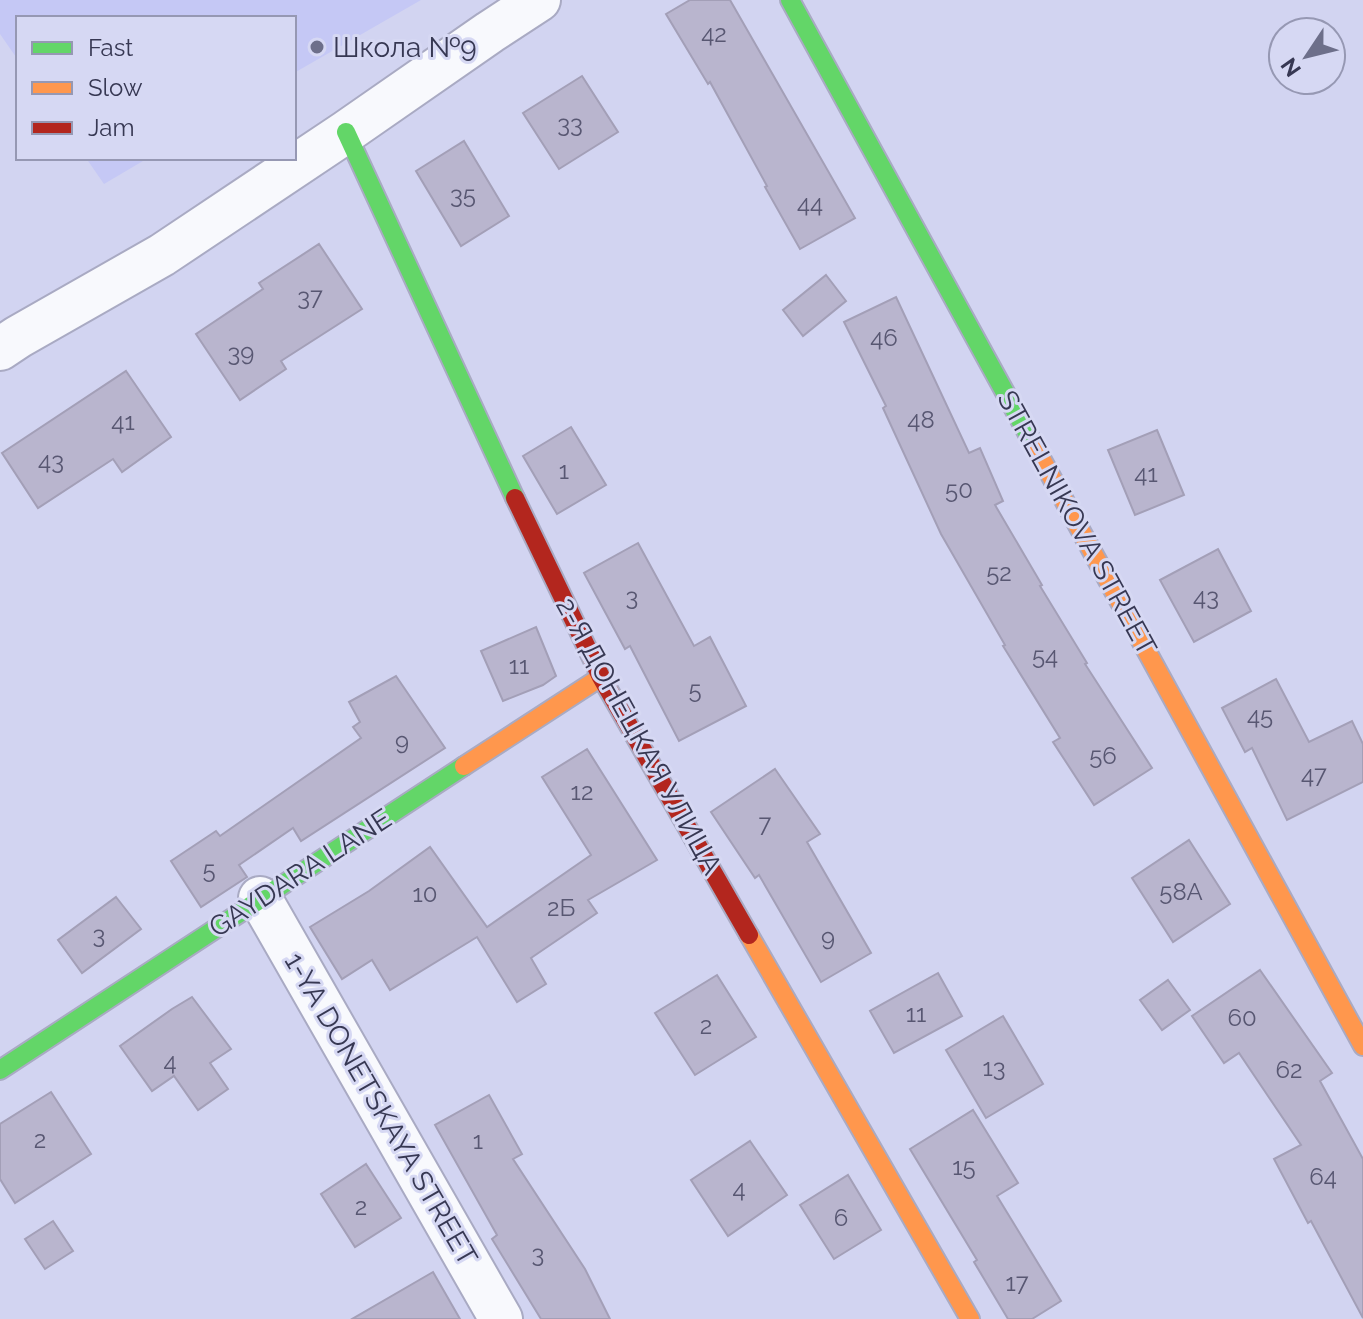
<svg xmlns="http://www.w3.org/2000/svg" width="1363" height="1319" font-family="Raleway,sans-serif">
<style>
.built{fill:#c5c8f5}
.building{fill:#b9b5ce;stroke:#a39fb7;stroke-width:2}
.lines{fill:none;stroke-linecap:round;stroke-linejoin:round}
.street-casing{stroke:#a9aac3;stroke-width:46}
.fast-casing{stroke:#a9aac3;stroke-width:22}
.slow-casing{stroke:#a9aac3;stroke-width:22}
.jam-casing{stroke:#a9aac3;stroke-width:22}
.street{stroke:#f8f9fd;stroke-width:42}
.fast{stroke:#63d668;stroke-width:18}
.slow{stroke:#ff974d;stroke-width:18}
.jam{stroke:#b3261e;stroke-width:18}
.poi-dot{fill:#6d6f8a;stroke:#d6d8f3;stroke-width:3}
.labels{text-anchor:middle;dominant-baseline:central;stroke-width:6;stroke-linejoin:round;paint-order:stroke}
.number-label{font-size:24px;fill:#585772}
.poi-label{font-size:28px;fill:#373853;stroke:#d6d8f3;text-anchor:start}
.street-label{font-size:28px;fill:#373853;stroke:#d6d8f3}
</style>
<rect width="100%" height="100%" fill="#d2d4f1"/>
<g class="built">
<polygon points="0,0 421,0 294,73 294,18 18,18 18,60 0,34"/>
<polygon points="86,158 148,158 104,184"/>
</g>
<g class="building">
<polygon points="690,0 730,0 855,218 800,249 765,187 767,186 710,82 708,84 666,14"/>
<polygon points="582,76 618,132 559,169 523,113"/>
<polygon points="464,141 509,216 461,246 416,171"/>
<polygon points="319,244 362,309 281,361 286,369 240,400 196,334 263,289 259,283"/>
<polygon points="826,275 846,301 803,336 783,310"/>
<polygon points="896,297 969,453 980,448 1003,501 995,505 1042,585 1040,586 1087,663 1085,664 1152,768 1094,805 1053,742 1060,738 1003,646 1005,645 941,534 883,408 886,406 844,322"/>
<polygon points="126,371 171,437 122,472 113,459 38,508 2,453"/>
<polygon points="571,427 606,485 557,514 523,456"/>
<polygon points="1157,430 1184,495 1135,515 1108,450"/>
<polygon points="638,543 694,646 710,637 746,706 679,741 630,646 625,649 584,573"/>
<polygon points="1218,549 1251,611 1194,642 1160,580"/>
<polygon points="536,627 556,676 543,685 503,701 481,651"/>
<polygon points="396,676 445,748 301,841 293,828 239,865 247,877 201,907 171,861 216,831 220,836 361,738 353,727 360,722 349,702"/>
<polygon points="1276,679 1309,742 1352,721 1363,744 1363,782 1287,820 1252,748 1245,752 1222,708"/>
<polygon points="587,749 657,860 588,900 597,913 531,958 546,984 517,1002 477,937 390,990 372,960 342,979 310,927 369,891 430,847 487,927 591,855 542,777"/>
<polygon points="775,769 820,834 807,842 871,953 821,982 759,875 755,878 711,812"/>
<polygon points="1189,840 1230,904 1173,942 1132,878"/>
<polygon points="116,897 141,929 82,973 58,940"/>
<polygon points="1260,970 1332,1073 1320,1081 1363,1159 1363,1318 1311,1221 1308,1223 1274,1159 1301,1145 1239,1053 1224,1063 1192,1016"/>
<polygon points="938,973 962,1016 894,1053 870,1011"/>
<polygon points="717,975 756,1037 695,1075 655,1013"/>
<polygon points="1168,980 1190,1010 1162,1030 1140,1000"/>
<polygon points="192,997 231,1049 210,1063 228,1089 198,1110 174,1076 152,1091 120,1046 172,1009"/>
<polygon points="1003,1016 1043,1084 986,1118 946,1050"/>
<polygon points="51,1092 91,1154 15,1203 0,1179 0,1124"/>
<polygon points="489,1095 522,1154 513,1159 585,1269 610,1319 541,1319 492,1239 497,1235 435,1125"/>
<polygon points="973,1110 1018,1183 997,1196 1061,1301 1032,1319 1008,1319 974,1262 977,1260 910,1149"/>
<polygon points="750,1141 787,1195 728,1236 691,1180"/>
<polygon points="366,1164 401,1218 355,1247 321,1194"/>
<polygon points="848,1175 881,1230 834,1259 800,1205"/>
<polygon points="53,1221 73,1251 45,1269 25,1239"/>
<polygon points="433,1272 460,1319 352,1319"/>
</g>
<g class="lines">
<defs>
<g id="street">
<polyline points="0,349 18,337 162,255 346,132 490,32 539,0"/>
<polyline points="260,898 501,1319"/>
</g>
<g id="fast">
<polyline points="790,0 1036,449"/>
<polyline points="346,132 515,498"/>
<polyline points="0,1070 464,766"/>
</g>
<g id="slow">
<polyline points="1036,449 1363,1046"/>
<polyline points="464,766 601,677"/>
<polyline points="749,935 970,1319"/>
</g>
<polyline id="jam" points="515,498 601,677 749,935"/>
</defs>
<use href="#street" class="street-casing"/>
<use href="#fast" class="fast-casing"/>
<use href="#slow" class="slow-casing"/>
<use href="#jam" class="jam-casing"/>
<use href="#street" class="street"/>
<use href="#fast" class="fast"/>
<use href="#slow" class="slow"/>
<use href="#jam" class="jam"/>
</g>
<circle class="poi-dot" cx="317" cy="47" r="8"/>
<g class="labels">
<g class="number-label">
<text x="714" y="33">42</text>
<text x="570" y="123">33</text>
<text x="463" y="194">35</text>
<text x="810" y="203">44</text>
<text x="310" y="296">37</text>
<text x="884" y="337">46</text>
<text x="241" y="352">39</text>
<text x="921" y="419">48</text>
<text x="123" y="421">41</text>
<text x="51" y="460">43</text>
<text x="564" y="470">1</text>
<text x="1146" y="473">41</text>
<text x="959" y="489">50</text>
<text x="999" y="572">52</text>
<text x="632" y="596">3</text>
<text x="1206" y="596">43</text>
<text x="1045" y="655">54</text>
<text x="519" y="665">11</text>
<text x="695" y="689">5</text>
<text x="1260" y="715">45</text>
<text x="402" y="741">9</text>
<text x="1103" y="755">56</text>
<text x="1314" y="774">47</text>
<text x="582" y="791">12</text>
<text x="765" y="823">7</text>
<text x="209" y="869">5</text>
<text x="1181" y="891">58А</text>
<text x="425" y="893">10</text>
<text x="561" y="907">2Б</text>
<text x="99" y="934">3</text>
<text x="828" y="937">9</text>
<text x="916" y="1013">11</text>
<text x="1242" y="1017">60</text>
<text x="706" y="1025">2</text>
<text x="170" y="1061">4</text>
<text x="994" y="1067">13</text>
<text x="1289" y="1069">62</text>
<text x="40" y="1139">2</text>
<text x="478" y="1140">1</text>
<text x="964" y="1166">15</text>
<text x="1323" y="1176">64</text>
<text x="739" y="1188">4</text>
<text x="361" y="1206">2</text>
<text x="841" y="1217">6</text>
<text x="538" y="1253">3</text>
<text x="1017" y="1282">17</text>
</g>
<g class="poi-label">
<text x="333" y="47">Школа №9</text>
</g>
<g class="street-label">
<text transform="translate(1077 523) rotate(61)">STRELNIKOVA STREET</text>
<text transform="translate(639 736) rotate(61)">2-Я ДОНЕЦКАЯ УЛИЦА</text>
<text transform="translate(300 873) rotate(-33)">GAYDARA LANE</text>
<text transform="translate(381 1109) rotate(60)">1-YA DONETSKAYA STREET</text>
</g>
</g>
<rect x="16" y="16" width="280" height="144" fill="#d6d8f3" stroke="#9698b3" stroke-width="2"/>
<rect x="32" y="42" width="40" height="12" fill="#63d668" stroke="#9698b3" stroke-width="2"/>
<text x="88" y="56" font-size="24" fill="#373853">Fast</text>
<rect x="32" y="82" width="40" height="12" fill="#ff974d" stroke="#9698b3" stroke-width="2"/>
<text x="88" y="96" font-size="24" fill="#373853">Slow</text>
<rect x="32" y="122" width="40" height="12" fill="#b3261e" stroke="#9698b3" stroke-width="2"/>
<text x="88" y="136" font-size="24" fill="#373853">Jam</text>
<g transform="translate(1307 56) rotate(235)"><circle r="38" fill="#d6d8f3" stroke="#9698b3" stroke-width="2"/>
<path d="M0-6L14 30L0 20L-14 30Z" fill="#6d6f8a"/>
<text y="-12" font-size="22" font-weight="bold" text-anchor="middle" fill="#373853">N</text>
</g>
</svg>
